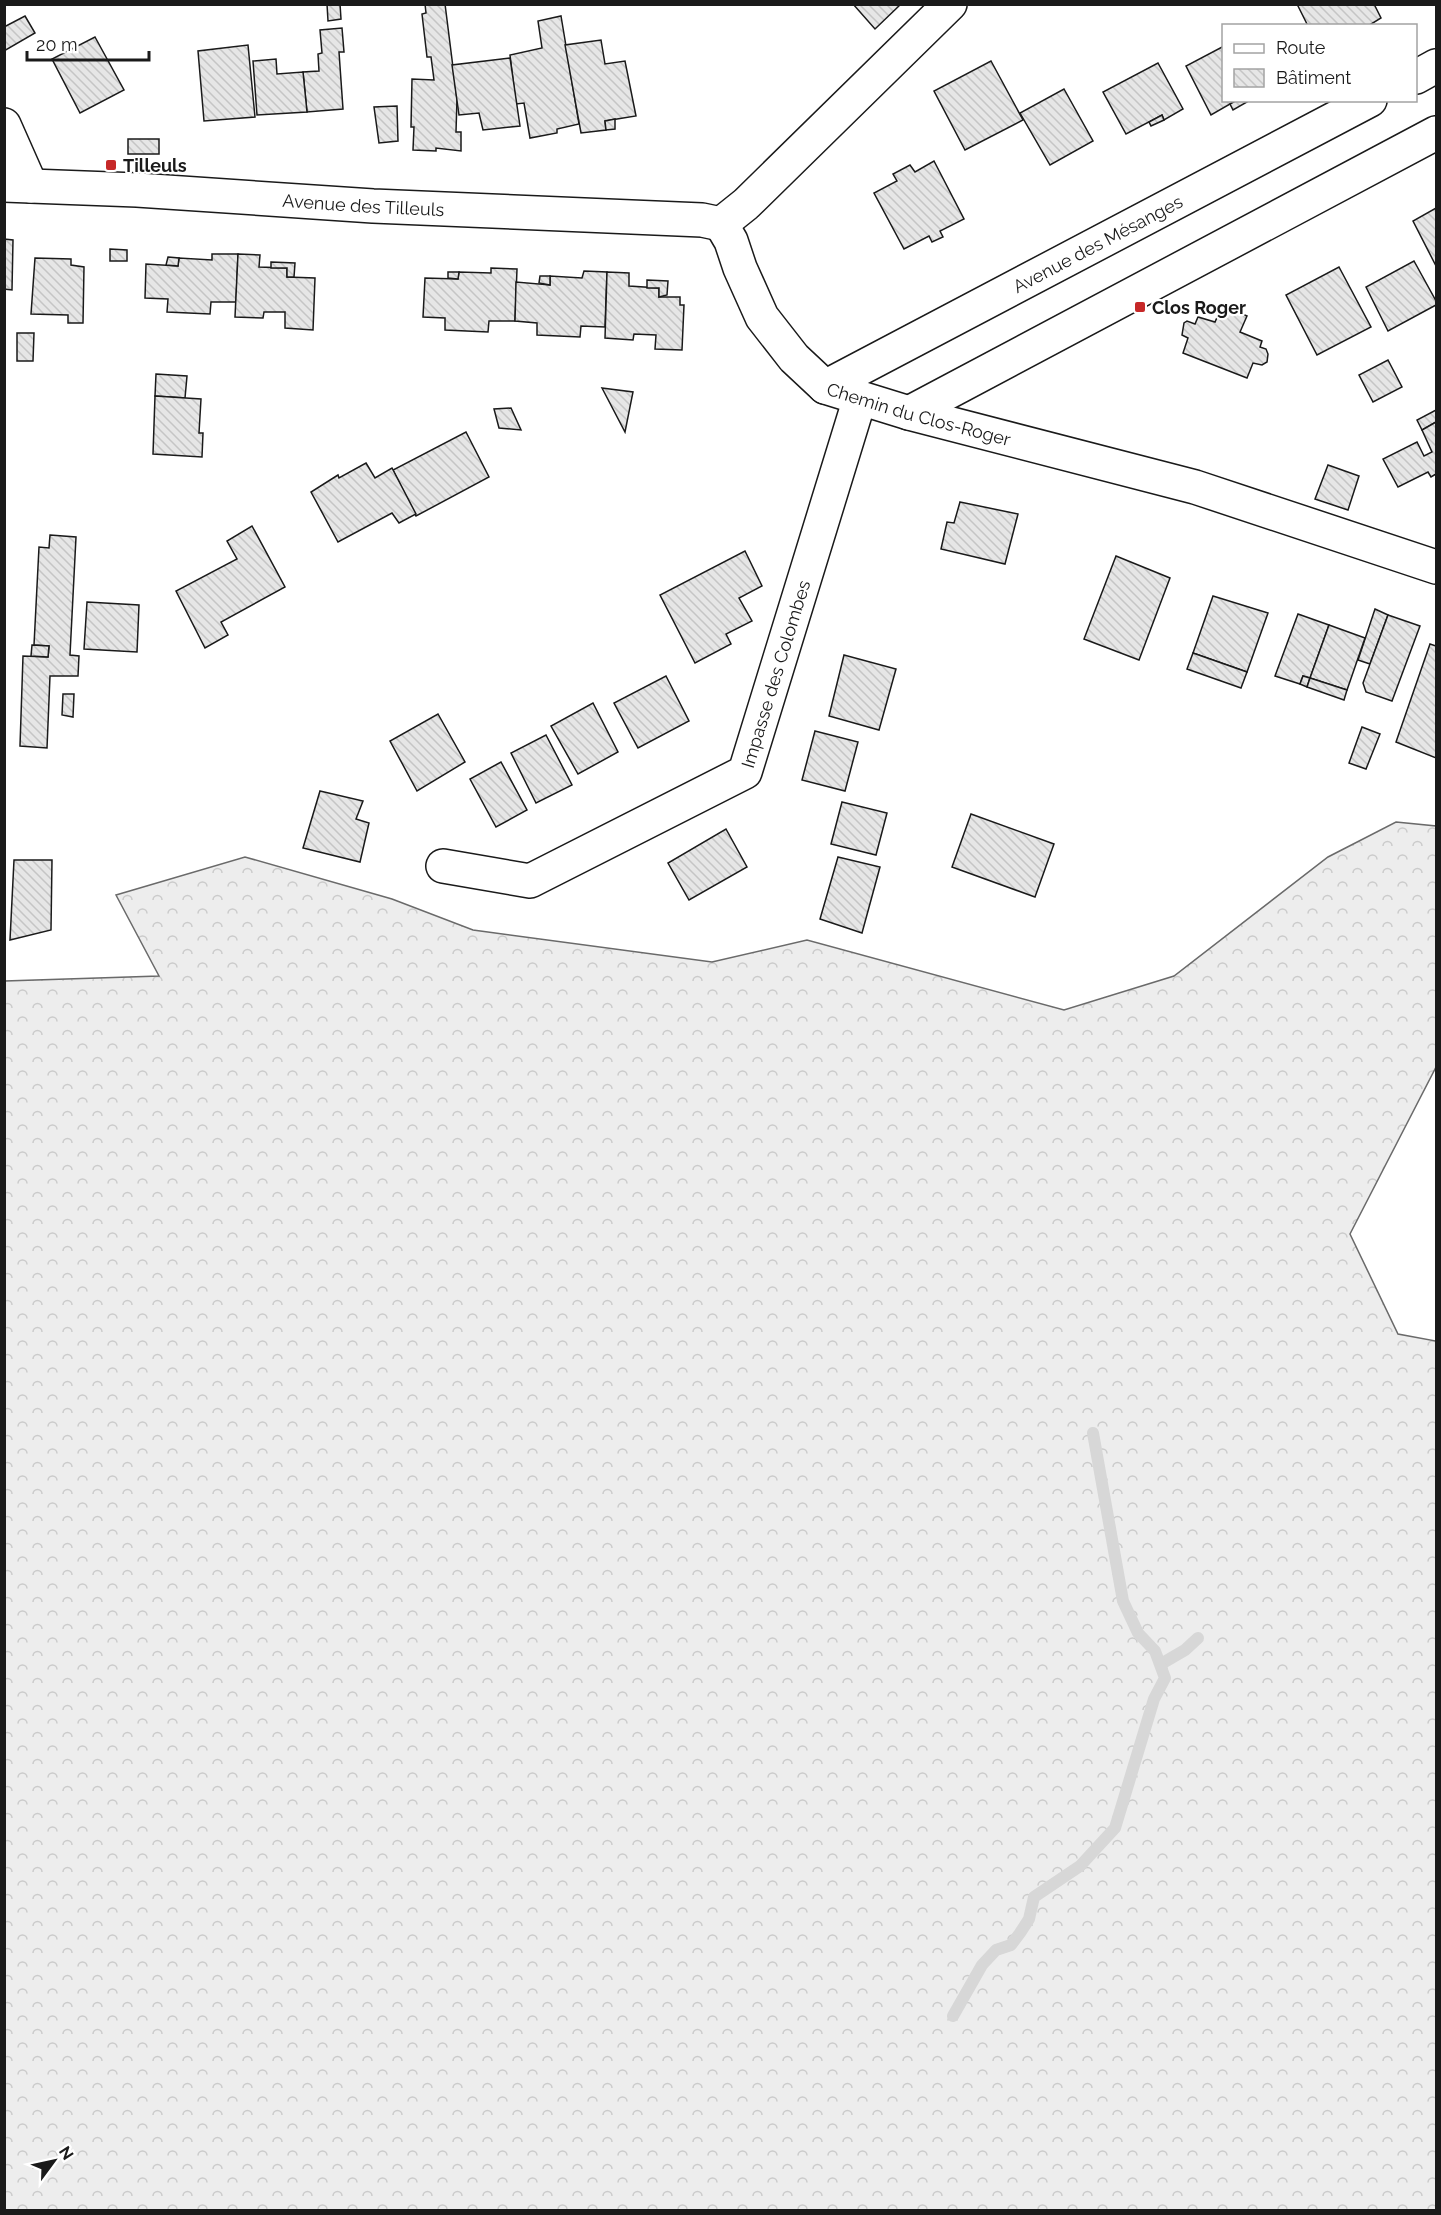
<svg xmlns="http://www.w3.org/2000/svg" width="1441" height="2215" font-family="Raleway,sans-serif">
<style>
.forest{fill:url(#forest-crowns);stroke:#6a6a6a;stroke-width:1.5}
.lines{fill:none;stroke-linecap:round;stroke-linejoin:round}
.stream{stroke:#d7d7d7;stroke-width:12}
.building{fill:url(#building-back-hatch);stroke:#1a1a1a;stroke-width:1.5}
.street-casing{stroke:#1a1a1a;stroke-width:36}
.street{stroke:#fff;stroke-width:33}
.poi-dot{fill:#c62828;stroke:#fff;stroke-width:2}
.labels{text-anchor:middle;dominant-baseline:central;stroke-width:4.5;stroke-linejoin:round;paint-order:stroke}
.poi-label{font-size:18px;font-weight:bold;fill:#1a1a1a;stroke:#fff;text-anchor:start}
.street-label{font-size:18px;fill:#1a1a1a;stroke:#fff}
</style>
<defs>
<pattern id="forest-crowns" width="20" height="18" patternUnits="userSpaceOnUse" patternTransform="scale(1.5)"><rect width="20" height="18" fill="#ededed"/><path d="M2 6a3 3 0 1 1 6 0M12 15a3 3 0 1 1 6 0" fill="none" stroke="#cbcbcb"/></pattern>
<pattern id="building-back-hatch" width="6" height="6" patternUnits="userSpaceOnUse" patternTransform="scale(1.5)"><rect width="6" height="6" fill="#e6e6e6"/><path d="M-1 5l2 2M0 0l6 6M5-1l2 2" fill="none" stroke="#c5c5c5"/></pattern>
</defs>
<rect width="100%" height="100%" fill="#fff"/>
<polygon class="forest" points="1396,822 1436,826 1436,1067 1350,1234 1398,1334 1436,1341 1436,2210 5,2210 5,981 159,976 116,895 245,857 392,899 473,930 712,962 807,940 1064,1010 1174,976 1328,857"/>
<g class="lines">
<g class="stream">
<polyline points="1161,1664 1185,1650 1198,1638"/>
<polyline points="953,2016 982,1965 996,1950 1011,1945 1020,1933 1029,1919 1034,1897 1080,1866 1115,1828 1154,1699 1165,1678 1155,1651 1138,1633 1123,1601 1093,1433"/>
</g>
</g>
<g class="building">
<polygon points="327,4 340,4 341,19 328,21"/>
<polygon points="425,4 445,4 457,99 456,132 461,132 461,151 436,148 436,151 413,150 414,127 411,127 412,79 434,80 431,57 427,57 422,14 426,13"/>
<polygon points="853,4 901,4 875,29"/>
<polygon points="1297,4 1374,4 1381,18 1368,26 1308,26"/>
<polygon points="25,16 35,33 4,51 4,27"/>
<polygon points="561,16 579,124 557,129 557,133 530,138 524,103 516,104 510,55 542,48 538,21"/>
<polygon points="342,28 344,52 339,52 343,109 307,112 303,72 319,71 318,54 322,53 320,30"/>
<polygon points="95,37 124,90 80,113 52,59"/>
<polygon points="601,40 605,64 625,61 636,116 605,121 606,130 581,133 565,45"/>
<polygon points="248,45 255,117 204,121 198,51"/>
<polygon points="1224,46 1224,100 1237,100 1211,115 1186,66"/>
<polygon points="510,58 520,126 483,130 479,113 459,115 452,65"/>
<polygon points="276,59 277,74 303,72 307,112 257,115 253,61"/>
<polygon points="991,61 1023,120 965,150 934,91"/>
<polygon points="1158,63 1183,109 1164,120 1162,115 1126,134 1103,92"/>
<polygon points="1064,89 1093,141 1050,165 1020,113"/>
<polygon points="1237,100 1246,100 1247,102 1233,110 1230,104"/>
<polygon points="397,106 398,141 379,143 374,107"/>
<polygon points="1162,115 1164,120 1151,126 1149,122"/>
<polygon points="615,119 615,129 606,130 605,121"/>
<rect x="128" y="139" width="31" height="15"/>
<polygon points="934,161 964,219 940,231 943,237 932,242 929,236 904,249 874,193 897,181 893,174 910,165 915,172"/>
<polygon points="1436,208 1436,266 1413,221"/>
<polygon points="4,239 13,240 12,290 4,289"/>
<polygon points="110,249 127,250 127,261 110,261"/>
<polygon points="212,254 238,254 236,302 211,302 210,314 167,312 168,299 145,298 146,264 178,266 179,258 212,260"/>
<polygon points="238,254 260,255 259,267 287,268 287,277 315,278 313,330 285,328 285,312 264,312 263,318 235,317"/>
<polygon points="168,257 179,258 178,266 166,265"/>
<polygon points="35,258 71,259 71,265 84,267 83,323 68,323 68,315 31,314"/>
<polygon points="1414,261 1436,301 1436,305 1388,331 1366,287"/>
<polygon points="271,262 295,263 294,277 287,277 287,268 271,268"/>
<polygon points="1339,267 1371,327 1317,355 1286,295"/>
<polygon points="491,268 517,269 515,321 489,321 488,332 445,330 445,318 423,317 425,278 458,279 459,272 491,273"/>
<polygon points="584,271 607,272 605,327 581,326 580,337 537,335 537,323 515,321 516,282 550,285 550,276 582,278"/>
<polygon points="448,272 459,272 458,279 448,278"/>
<polygon points="607,272 629,273 629,286 659,288 659,297 680,297 680,305 684,305 682,350 655,349 656,335 634,334 633,340 605,338"/>
<polygon points="540,276 550,276 550,285 539,283"/>
<polygon points="647,280 668,281 667,295 659,297 659,288 647,288"/>
<polygon points="1222,306 1247,316 1240,332 1262,341 1260,347 1266,349 1268,354 1267,362 1262,365 1253,363 1247,378 1183,353 1188,338 1182,335 1184,323 1187,321 1195,324 1198,317 1215,322"/>
<polygon points="17,333 34,333 33,361 17,361"/>
<polygon points="1388,360 1402,387 1373,402 1359,375"/>
<polygon points="156,374 187,376 185,398 155,396"/>
<polygon points="602,388 633,392 625,432"/>
<polygon points="155,396 201,399 199,433 203,433 202,457 153,454"/>
<polygon points="511,408 521,430 499,428 494,409"/>
<polygon points="1436,410 1436,422 1422,430 1417,420"/>
<polygon points="1436,422 1436,474 1431,477 1428,472 1398,487 1383,459 1417,442 1424,456 1432,452 1422,430"/>
<polygon points="466,432 489,477 416,516 393,470"/>
<polygon points="366,463 375,478 392,468 416,514 399,523 392,513 338,542 311,492 338,475 339,478"/>
<polygon points="1328,465 1359,476 1348,510 1315,499"/>
<polygon points="960,502 1018,514 1005,564 941,549 947,522 954,523"/>
<polygon points="252,526 285,587 221,622 228,635 205,648 176,591 237,559 227,541"/>
<polygon points="50,535 76,537 70,655 79,656 78,676 50,676 47,748 20,746 23,656 48,657 49,646 34,645 39,547 49,548"/>
<polygon points="745,551 762,586 739,598 752,621 726,634 731,644 695,663 660,595"/>
<polygon points="1116,556 1170,578 1139,660 1084,639"/>
<polygon points="1213,596 1268,613 1247,672 1193,653"/>
<polygon points="87,602 139,605 137,652 84,649"/>
<polygon points="1375,609 1388,615 1370,664 1358,660"/>
<polygon points="1298,614 1329,625 1310,678 1303,676 1300,684 1275,676"/>
<polygon points="1388,615 1420,626 1392,701 1366,692 1363,683"/>
<polygon points="1329,625 1365,638 1347,690 1310,678"/>
<polygon points="1430,644 1436,646 1436,758 1396,742"/>
<polygon points="32,645 49,646 48,657 31,656"/>
<polygon points="1193,653 1247,672 1241,688 1187,669"/>
<polygon points="844,655 896,669 879,730 829,716"/>
<polygon points="666,676 689,721 638,748 614,703"/>
<polygon points="1303,676 1310,678 1307,687 1300,684"/>
<polygon points="1310,678 1347,690 1344,700 1307,687"/>
<polygon points="63,694 74,694 73,717 62,715"/>
<polygon points="593,703 618,752 578,774 551,726"/>
<polygon points="438,714 465,762 417,791 390,741"/>
<polygon points="1362,727 1380,734 1366,769 1349,763"/>
<polygon points="815,731 858,742 845,791 802,780"/>
<polygon points="546,735 572,785 536,803 511,753"/>
<polygon points="501,762 527,810 496,827 470,779"/>
<polygon points="320,791 363,801 356,819 369,823 360,862 303,848"/>
<polygon points="842,802 887,813 876,855 831,844"/>
<polygon points="971,814 1054,844 1035,897 952,867"/>
<polygon points="726,829 747,867 689,900 668,863"/>
<polygon points="838,857 880,867 862,933 820,919"/>
<polygon points="14,860 52,860 51,930 10,940"/>
</g>
<g class="lines">
<defs>
<g id="street">
<polyline points="1416,77 1436,66"/>
<polyline points="4,125 31,186"/>
<path id="s1" d="M4 185 137 190 373 206 702 220 721 224"/>
<path id="s2" d="M721 224 731 241 740 268 762 317 794 358 825 387 909 413 1195 487 1436 567"/>
<polyline points="721,224 746,204 950,4"/>
<path id="s3" d="M825 387 1370 100"/>
<polyline points="909,413 1436,133"/>
<path id="s4" d="M443 866 530 881 745 772 860 398"/>
</g>
</defs>
<use href="#street" class="street-casing"/>
<use href="#street" class="street"/>
</g>
<g class="poi-dot">
<rect x="105" y="159" width="12" height="12" rx="3"/>
<rect x="1134" y="301" width="12" height="12" rx="3"/>
</g>
<g class="labels">
<g class="poi-label">
<text x="123" y="165">Tilleuls</text>
<text x="1152" y="307">Clos Roger</text>
</g>
<g class="street-label">
<text stroke="none"><textPath href="#s1" startOffset="360">Avenue des Tilleuls</textPath></text>
<text stroke="none"><textPath href="#s3" startOffset="308">Avenue des Mésanges</textPath></text>
<text stroke="none"><textPath href="#s2" startOffset="294">Chemin du Clos-Roger</textPath></text>
<text stroke="none"><textPath href="#s4" startOffset="432">Impasse des Colombes</textPath></text>
</g>
</g>
<rect width="1441" height="2215" fill="none" stroke="#1a1a1a" stroke-width="12"/>
<rect x="1222" y="24" width="195" height="78" fill="#ffffff" stroke="#a3a3a3" stroke-width="1.5"/>
<rect x="1234" y="44" width="30" height="9" fill="#ffffff" stroke="#a3a3a3" stroke-width="1.5"/>
<text x="1276" y="54" font-size="18" fill="#1a1a1a">Route</text>
<rect x="1234" y="69" width="30" height="18" fill="url(#building-back-hatch)" stroke="#a3a3a3" stroke-width="1.5"/>
<text x="1276" y="84" font-size="18" fill="#1a1a1a">Bâtiment</text>
<g transform="translate(54 2161) rotate(57)" stroke="#ffffff" stroke-width="4.5" paint-order="stroke">
<path d="M0-4.5L10 22L0 15L-10 22Z" fill="#1a1a1a"/>
<text y="-9" font-size="16" font-weight="bold" text-anchor="middle" fill="#1a1a1a">N</text>
</g>
<path d="M27 51v9h122v-9" fill="none" stroke="#1a1a1a" stroke-width="3"/>
<text x="36" y="51" font-size="18" fill="#1a1a1a" stroke="#ffffff" stroke-width="4.5" paint-order="stroke">20 m</text>
</svg>
